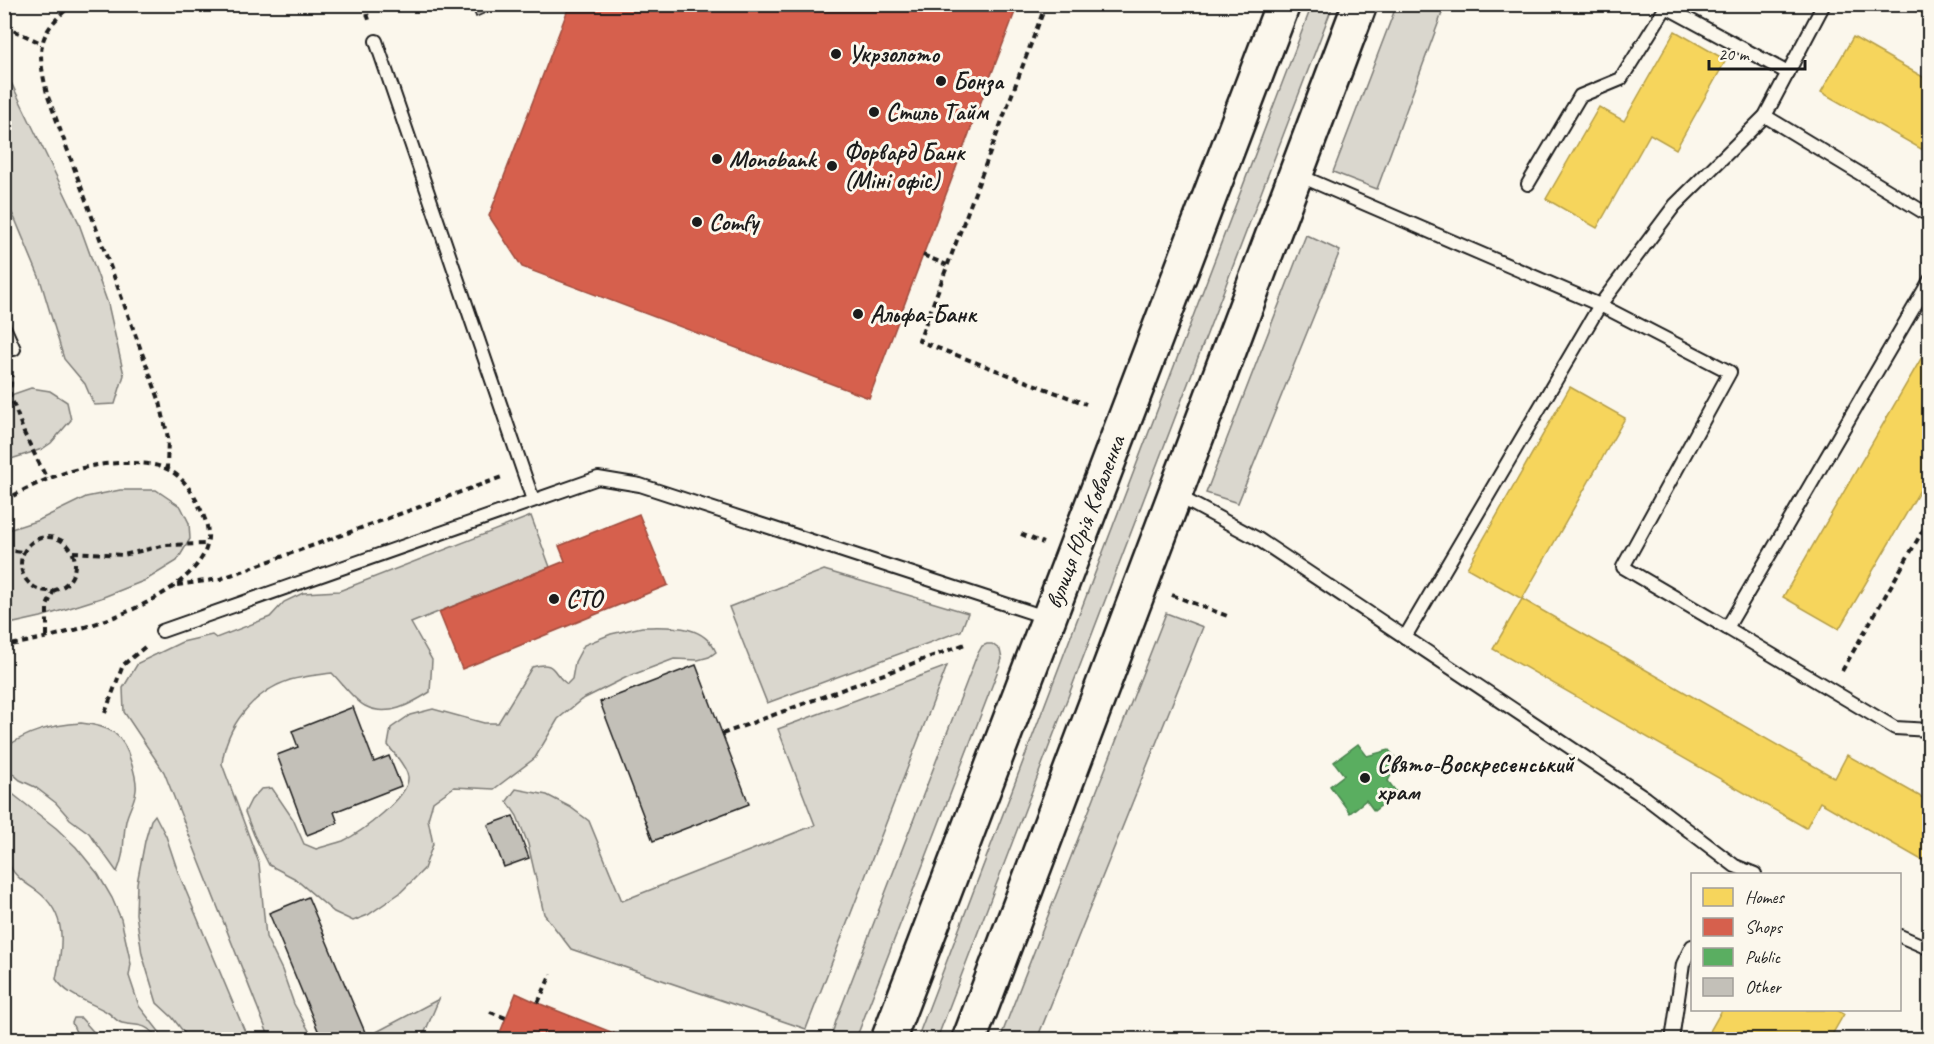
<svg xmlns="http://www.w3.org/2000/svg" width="1934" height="1044" font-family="Caveat,sans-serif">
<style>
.green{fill:#dad7ce;stroke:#7b7a75;stroke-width:1.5}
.homes{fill:#f6d55c;stroke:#b59e49;stroke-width:1.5}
.shops{fill:#d6604d;stroke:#9e4c3e;stroke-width:1.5}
.public{fill:#5aae61;stroke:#47824c;stroke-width:1.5}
.building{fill:#c3c0b8;stroke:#1c1c1c;stroke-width:1.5}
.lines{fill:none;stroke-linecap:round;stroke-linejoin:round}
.lane-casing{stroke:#1c1c1c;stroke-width:16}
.secondary-casing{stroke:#1c1c1c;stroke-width:38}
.path{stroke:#1c1c1c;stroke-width:4;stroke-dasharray:6 4.5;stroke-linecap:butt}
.lane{stroke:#fbf7ec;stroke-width:12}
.secondary{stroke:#fbf7ec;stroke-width:33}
.poi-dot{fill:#1c1c1c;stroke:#fbf7ec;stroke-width:2}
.labels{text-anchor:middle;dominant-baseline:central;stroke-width:6;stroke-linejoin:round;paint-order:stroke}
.poi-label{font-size:24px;font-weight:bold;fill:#1c1c1c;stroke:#fbf7ec;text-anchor:start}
.street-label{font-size:24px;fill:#1c1c1c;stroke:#fbf7ec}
</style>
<rect width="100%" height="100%" fill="#fbf7ec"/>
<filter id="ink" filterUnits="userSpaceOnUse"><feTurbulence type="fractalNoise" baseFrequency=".0167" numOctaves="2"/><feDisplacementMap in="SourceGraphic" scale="12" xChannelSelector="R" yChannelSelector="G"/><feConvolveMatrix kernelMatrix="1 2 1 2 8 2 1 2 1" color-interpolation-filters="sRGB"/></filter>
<g filter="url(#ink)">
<g class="green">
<polygon points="1397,4 1445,5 1377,189 1333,172"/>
<polygon points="1312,5 1333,5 937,1039 917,1039"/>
<polygon points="5,70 78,221 108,304 124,375 115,404 94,405 85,384 64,359 40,279 15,219 5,200"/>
<polygon points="1306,235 1340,251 1238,503 1206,493"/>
<polygon points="31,388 50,391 67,402 71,420 51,443 42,449 5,461 5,397"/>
<polygon points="120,490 156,490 181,507 189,523 190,539 177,561 146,580 101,598 41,617 5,625 5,531 39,520 86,497"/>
<path d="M531 516 550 567 411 623 432 660 430 692C411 704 388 718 365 706 355 701 340 681 332 673 318 675 303 676 290 680 253 692 226 726 222 764L259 863 266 937 282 970 294 1004 313 1038 270 1039 164 772 124 712 123 688 138 663 182 642 212 635 216 638 270 617 284 602 303 593 339 591Z"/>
<polygon points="824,570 968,613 961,631 767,703 729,607"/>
<polygon points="1166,613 1203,627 1037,1039 1000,1039"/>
<path d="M642 627C669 627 703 623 716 652L709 657 698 660 674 659 627 677 581 700 558 719 535 758 494 789 454 787 433 802 428 819 433 844 424 869 400 893 368 915 353 921 334 912 294 878 269 865 254 835 245 812 251 800 261 789 272 788 293 819 304 844 316 849C325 846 334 844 343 841 360 833 410 797 408 777 407 767 394 754 388 745L391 728 410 715 433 709 484 723H498L532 667C557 660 551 673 567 684L572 679 575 662 584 645 611 634Z"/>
<polygon points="987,644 992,644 1000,650 1002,659 1000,665 859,1031 854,1039 835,1039 833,1031 836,1021 977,655 982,646"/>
<polygon points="947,666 806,1029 571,949 544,914 528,844 517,816 507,801 516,789 547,795 570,807 589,821 622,901 815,825 778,729"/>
<path d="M81 723C110 726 123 733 131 762 134 771 137 781 136 790 135 801 128 811 126 821 122 841 126 851 117 872L89 833 70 819 56 803 35 787 20 780 5 767V748C28 731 52 725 81 723Z"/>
<path d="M5 788 56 828 76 847 98 874 112 898 121 919 131 964 129 976 139 1006 165 1039H159C144 1022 141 1027 122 1023 117 1022 112 1015 107 1012 90 1002 67 996 56 979 63 946 68 914 37 891 27 884 15 877 10 866 0 844 4 812 5 788Z"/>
<polygon points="155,815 166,836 178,872 248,1039 189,1039 172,1017 157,1003 142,954 136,914 137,883 145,841 151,820"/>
<polygon points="439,999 422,1039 362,1040 367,1037"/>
<polygon points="74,1018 81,1018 100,1039 79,1039 72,1023"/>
</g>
<g class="homes">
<polygon points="1907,4 1930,4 1930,18"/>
<polygon points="1675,31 1726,60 1676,149 1650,134 1597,228 1546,199 1599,107 1624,121"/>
<polygon points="1853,37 1930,81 1930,154 1821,92"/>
<polygon points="1930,343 1930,473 1839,629 1783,597"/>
<polygon points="1570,387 1625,418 1522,599 1467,568"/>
<polygon points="1522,599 1835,778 1847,755 1930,802 1930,855 1925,862 1820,802 1806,828 1493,649"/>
<polygon points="1722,1010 1837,1010 1844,1014 1829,1040 1705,1040"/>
</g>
<g class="shops">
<polygon points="570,4 1018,4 869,398 522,267 489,216"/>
<polygon points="639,514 668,585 462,669 439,612 565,561 559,546"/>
<polygon points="516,993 538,1003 631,1040 497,1040"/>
</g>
<polygon class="public" points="1358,744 1367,756 1389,750 1398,761 1388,781 1397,793 1374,811 1366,800 1350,813 1330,786 1344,775 1334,762"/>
<g class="building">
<polygon points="471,4 505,4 476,17"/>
<polygon points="696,665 749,804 653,841 600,702"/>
<polygon points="353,707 374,762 389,756 401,786 334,812 338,823 307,835 277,755 298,747 292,731"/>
<polygon points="513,816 529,858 504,867 488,825"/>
<polygon points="308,897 367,1037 361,1040 322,1040 269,913"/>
</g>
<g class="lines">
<defs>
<g id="lane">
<polyline points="376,41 533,500"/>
<polyline points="1765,116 1930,216"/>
<polyline points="1298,175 1600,305 1675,205 1765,116 1824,4"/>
<polyline points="1528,184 1580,96 1621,79 1666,7 1788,73"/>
<polyline points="4,327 14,349"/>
<polyline points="1176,495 1258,539 1646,798 1735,866 1755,874"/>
<polyline points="1727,628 1895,728 1930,730"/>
<polyline points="162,631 598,478 640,485 1048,618"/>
<polyline points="1405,637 1600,305 1730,372 1623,567 1727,628 1930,280"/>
<polyline points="1900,936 1930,949"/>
<polyline points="1672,1040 1683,964 1692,946"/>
</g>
<g id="secondary">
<polyline points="888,1040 1283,4"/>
<polyline points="969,1040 1360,4"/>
</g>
</defs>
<use href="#lane" class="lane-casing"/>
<use href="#secondary" class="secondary-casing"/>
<g class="path">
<path d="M73 4C36 34 37 49 47 94L160 402 168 438 167 468"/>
<polyline points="364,4 370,23"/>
<polyline points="1046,4 919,341 1086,404"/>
<polyline points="4,26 41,43"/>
<polyline points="923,255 947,265"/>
<polyline points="12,371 10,394 24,433 47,479"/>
<path d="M4 501C43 478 84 462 129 463 142 463 158 464 169 470 184 478 193 493 200 508 209 525 212 542 201 559 167 610 63 636 4 646"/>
<polyline points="1021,534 1043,543"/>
<circle cx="48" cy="564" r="27"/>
<polyline points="4,550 24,552"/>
<polyline points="73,552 123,555 166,545 208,544"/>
<polyline points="177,585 220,579 502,477"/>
<polyline points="1172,595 1230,617"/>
<polyline points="47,636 47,606 54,590"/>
<polyline points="1842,671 1930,518"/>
<polyline points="105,713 123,665 146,646"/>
<polyline points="722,734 968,643"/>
<polyline points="538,1003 551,974"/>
<polyline points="490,1012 506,1018"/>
</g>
<use href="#lane" class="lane"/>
<use href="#secondary" class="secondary"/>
</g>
</g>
<g class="poi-dot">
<circle cx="836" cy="54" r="6"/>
<circle cx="941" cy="81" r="6"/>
<circle cx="874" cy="112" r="6"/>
<circle cx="717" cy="159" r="6"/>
<circle cx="832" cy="166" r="6"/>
<circle cx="697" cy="222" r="6"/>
<circle cx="858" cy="314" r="6"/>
<circle cx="554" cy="599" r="6"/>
<circle cx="1365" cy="778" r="6"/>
</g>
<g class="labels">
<g class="poi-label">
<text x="848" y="54">Укрзолото</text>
<text x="953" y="81">Бонза</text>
<text x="886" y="112">Стиль Тайм</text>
<text x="844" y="152">Форвард Банк<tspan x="844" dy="28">(Міні офіс)</tspan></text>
<text x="729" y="159">Monobank</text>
<text x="709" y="222">Comfy</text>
<text x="870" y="314">Альфа-Банк</text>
<text x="566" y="599">СТО</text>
<text x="1377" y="764">Свято-Воскресенський<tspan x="1377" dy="28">храм</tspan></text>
</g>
<g class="street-label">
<text transform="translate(1085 522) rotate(-69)">вулиця Юрія Коваленка</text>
</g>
</g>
<rect width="1934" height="1044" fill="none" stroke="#fbf7ec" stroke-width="24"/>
<rect x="12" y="12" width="1910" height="1020" fill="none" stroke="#1c1c1c" stroke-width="2" filter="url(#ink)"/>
<rect x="1691" y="873" width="210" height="138" fill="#fbf7ec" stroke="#a29f99" stroke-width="1.5"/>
<rect x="1703" y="888" width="30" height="18" fill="#f6d55c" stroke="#a29f99" stroke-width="1.5"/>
<text x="1745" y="903" font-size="18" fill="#1c1c1c">Homes</text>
<rect x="1703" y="918" width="30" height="18" fill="#d6604d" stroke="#a29f99" stroke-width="1.5"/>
<text x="1745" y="933" font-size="18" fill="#1c1c1c">Shops</text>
<rect x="1703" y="948" width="30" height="18" fill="#5aae61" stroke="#a29f99" stroke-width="1.5"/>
<text x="1745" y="963" font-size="18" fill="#1c1c1c">Public</text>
<rect x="1703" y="978" width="30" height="18" fill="#c3c0b8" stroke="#a29f99" stroke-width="1.5"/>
<text x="1745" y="993" font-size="18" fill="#1c1c1c">Other</text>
<path d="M1709 60v9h96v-9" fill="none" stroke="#1c1c1c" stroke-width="3"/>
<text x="1718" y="60" font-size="18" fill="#1c1c1c" stroke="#fbf7ec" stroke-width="4.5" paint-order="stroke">20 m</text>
</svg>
